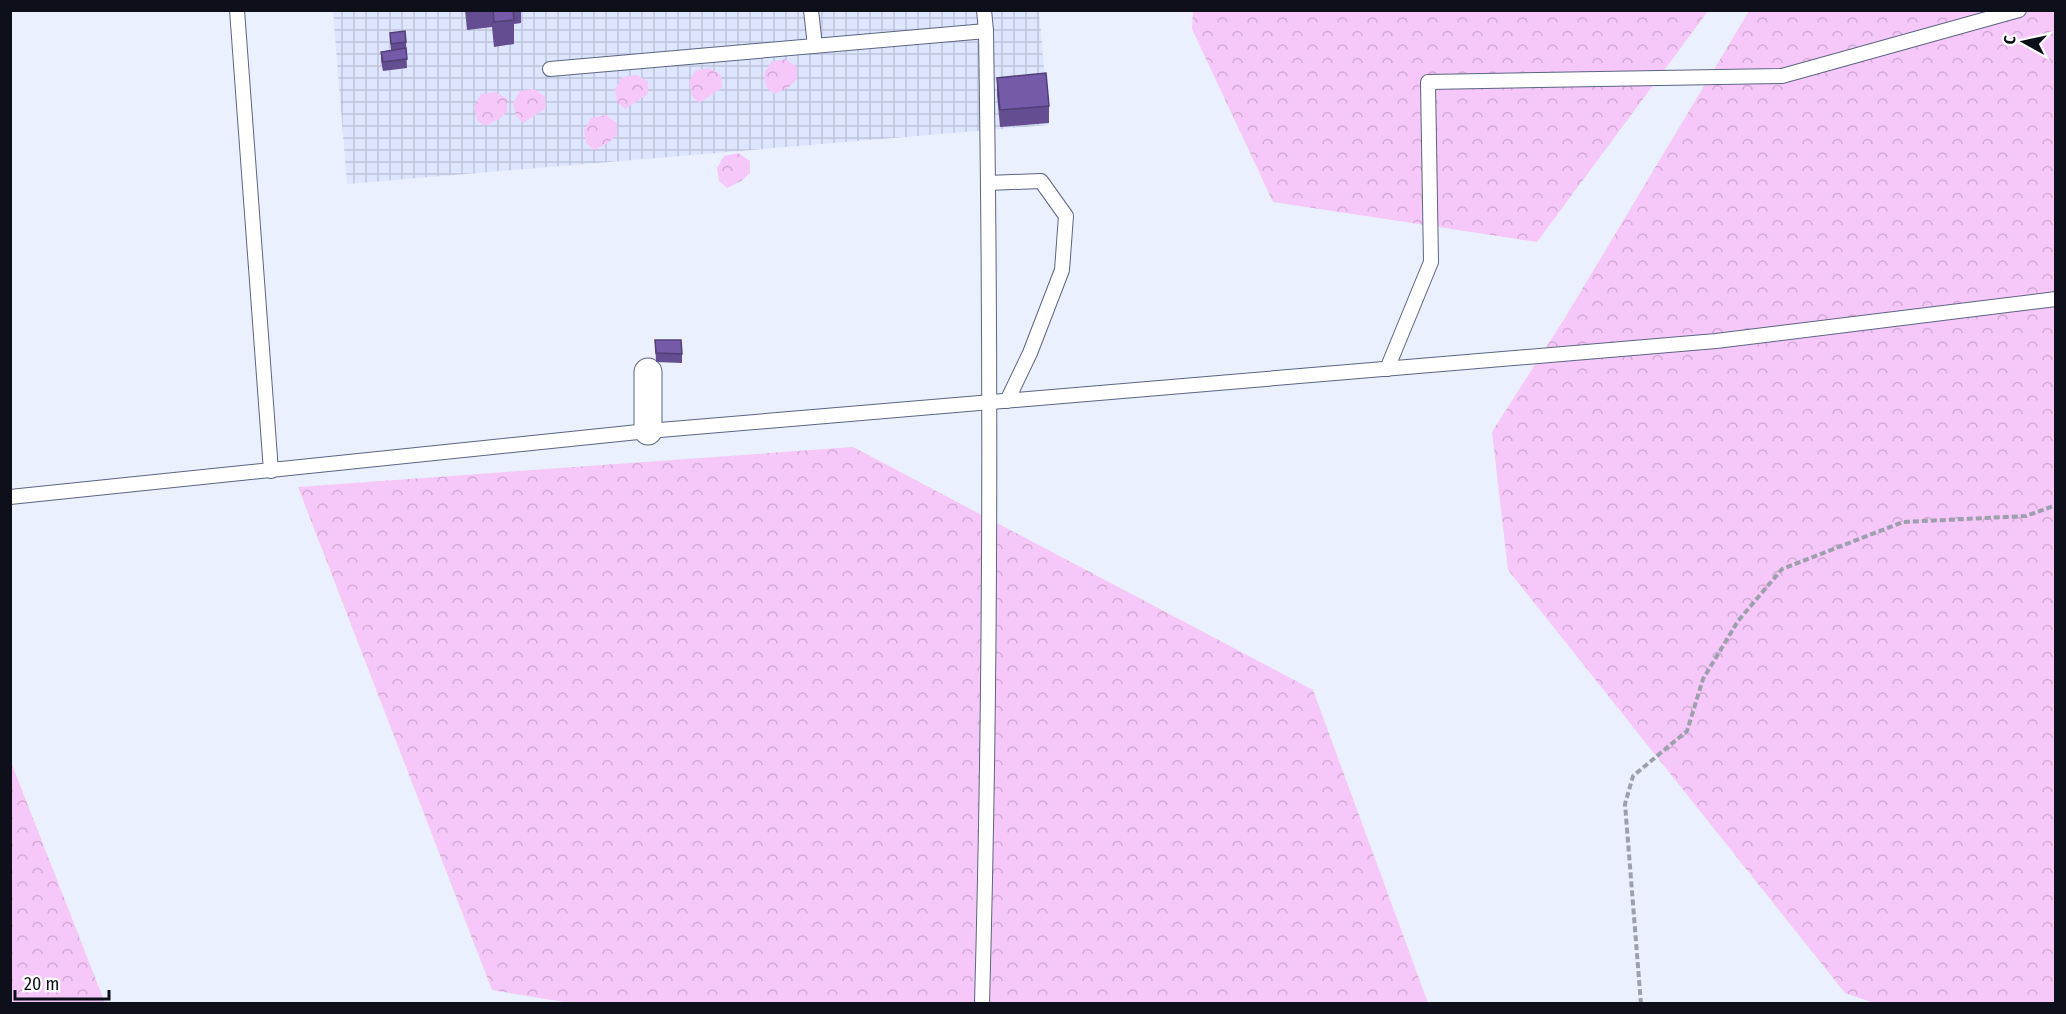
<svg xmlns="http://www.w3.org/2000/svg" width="2066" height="1014" font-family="'Fira Sans Condensed',sans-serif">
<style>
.industrial{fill:url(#industrial-grid)}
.forest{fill:url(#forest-crowns)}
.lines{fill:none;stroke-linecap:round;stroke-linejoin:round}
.lane-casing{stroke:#5b6582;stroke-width:16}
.street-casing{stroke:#5b6582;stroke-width:29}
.path{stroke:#9ca0ad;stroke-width:4;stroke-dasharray:6 3;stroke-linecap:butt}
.lane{stroke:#fff;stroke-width:14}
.street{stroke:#fff;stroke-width:27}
.wall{fill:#644d90}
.building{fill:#745aa8;stroke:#513f76;stroke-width:1.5}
</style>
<defs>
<pattern id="industrial-grid" width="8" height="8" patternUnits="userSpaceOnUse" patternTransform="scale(1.5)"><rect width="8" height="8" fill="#dee6ff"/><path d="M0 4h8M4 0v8" fill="none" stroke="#bdc4da"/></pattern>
<pattern id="forest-crowns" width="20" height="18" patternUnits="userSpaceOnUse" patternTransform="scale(1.5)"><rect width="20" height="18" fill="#f6c7f9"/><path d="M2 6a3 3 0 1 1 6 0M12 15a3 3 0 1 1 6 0" fill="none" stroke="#d2aad5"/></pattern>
</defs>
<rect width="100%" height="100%" fill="#ebf0fe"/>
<polygon class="industrial" points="333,11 1039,11 1049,125 347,184"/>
<g class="forest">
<polygon points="1193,10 1708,11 1537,242 1273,202 1192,29"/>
<polygon points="1749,11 2055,11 2055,1003 1877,1004 1845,993 1508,570 1492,432 1563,321"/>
<polygon points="785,59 797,67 797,79 788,88 774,94 766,87 764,74 771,62"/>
<polygon points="710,68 721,75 722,88 699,103 692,96 689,82 696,70"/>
<polygon points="637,75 648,82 648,94 625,109 617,102 615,89 622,77"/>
<polygon points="534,89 545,96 546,108 523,123 516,116 513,103 520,91"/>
<polygon points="496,92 507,99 507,112 498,120 484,126 477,120 474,107 481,94"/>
<polygon points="606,115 617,123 617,135 608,143 594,150 586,143 584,130 591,118"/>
<polygon points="738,153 750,161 750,173 741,181 727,188 719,181 717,168 724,156"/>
<polygon points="853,447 1313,690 1428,1003 576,1004 492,990 298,487"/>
<polygon points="10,762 11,762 105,1003 11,1003"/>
</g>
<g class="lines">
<defs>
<g id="lane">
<polyline points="237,10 271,471"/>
<polyline points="811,10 815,46"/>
<polyline points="550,69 986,31 984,10"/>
<polyline points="988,183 1041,181 1066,216 1062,270 1030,353 1007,401"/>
<polyline points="1387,369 1431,262 1428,82 1782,76 2019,10"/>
<polyline points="10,497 648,431 1716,341 2056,299"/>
<path d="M982 1004C991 679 991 355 986 31"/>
</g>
<polyline id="street" points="648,372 648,431"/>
</defs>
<use href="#lane" class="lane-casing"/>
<use href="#street" class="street-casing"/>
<polyline class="path" points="1641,1004 1625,804 1633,776 1687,731 1703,679 1738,621 1782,569 1903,522 2026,516 2056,505"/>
<use href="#lane" class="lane"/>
<use href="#street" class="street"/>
</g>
<g class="wall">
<polygon points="465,10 521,10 521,23 514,24 514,44 494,47 492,27 467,30"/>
<polygon points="390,33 406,42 407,68 383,71 381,61 381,52 391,50"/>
<polygon points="997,78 1049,106 1049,123 1000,127 997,95"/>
<polygon points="655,340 682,354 682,363 656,362"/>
</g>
<g class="building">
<polygon points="493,10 513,10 514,20 494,22"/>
<polygon points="405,31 406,42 391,44 390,33"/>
<polygon points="406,48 407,59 383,62 381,52"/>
<polygon points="1046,73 1049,106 1000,110 997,78"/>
<polygon points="655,340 681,340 682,354 656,353"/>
</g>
<rect width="2066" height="1014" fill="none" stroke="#0d101b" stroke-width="24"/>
<g transform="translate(2024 42) rotate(278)" stroke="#fefefe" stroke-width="4.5" paint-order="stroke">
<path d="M0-4.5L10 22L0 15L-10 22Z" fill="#0d101b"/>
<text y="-9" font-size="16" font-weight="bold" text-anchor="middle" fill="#0d101b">С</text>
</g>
<path d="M15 990v9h94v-9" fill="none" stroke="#0d101b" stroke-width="3"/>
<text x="24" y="990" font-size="18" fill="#0d101b" stroke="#fefefe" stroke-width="4.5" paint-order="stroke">20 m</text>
</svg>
